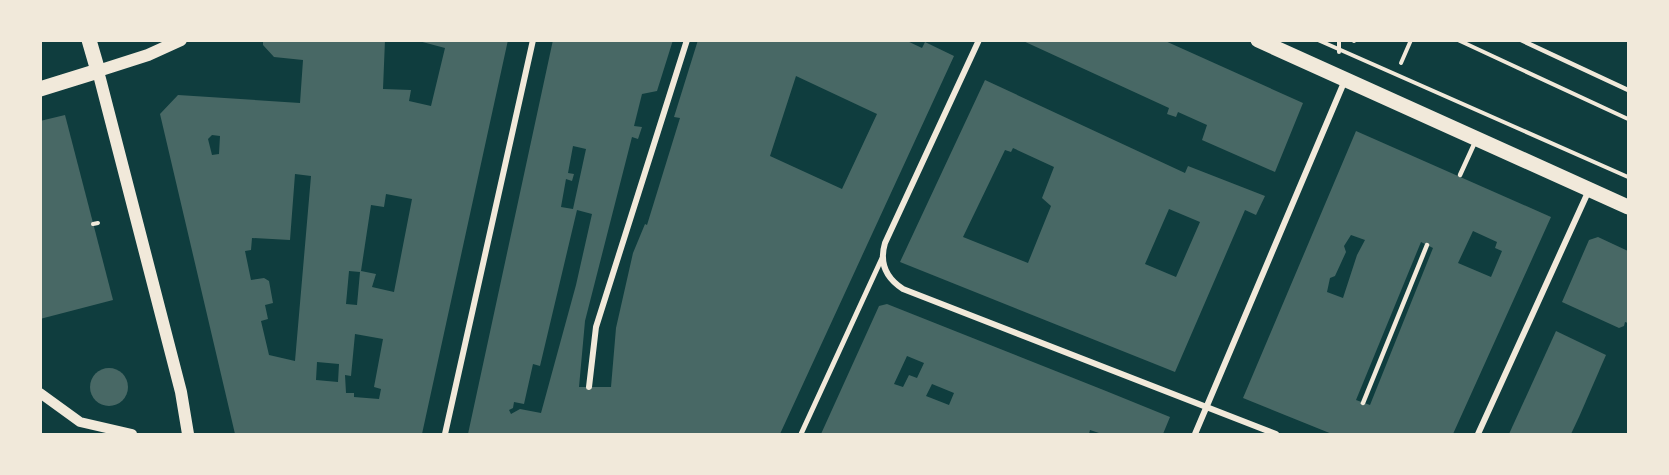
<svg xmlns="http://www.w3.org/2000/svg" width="1669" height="475" font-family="'Source Sans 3',sans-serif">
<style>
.building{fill:#486865;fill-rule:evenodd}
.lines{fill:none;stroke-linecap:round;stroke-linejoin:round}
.path{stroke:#f1e9da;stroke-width:4}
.service{stroke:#f1e9da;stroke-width:4.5}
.pedestrian{stroke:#f1e9da;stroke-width:5}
.minor{stroke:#f1e9da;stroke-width:6}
.tertiary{stroke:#f1e9da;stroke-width:10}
.secondary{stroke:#f1e9da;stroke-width:12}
.primary{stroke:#f1e9da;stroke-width:15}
</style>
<rect width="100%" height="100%" fill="#0f3d3e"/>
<g class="building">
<path d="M263 40H385L383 89 411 90 409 101 431 106 445 48 415 40H508L422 434H235L160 114 178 95 300 103 303 60 274 57 263 45ZM212 135 220 136 219 154 212 155 208 139ZM295 174 311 176 295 361 269 355 261 321 268 319 265 305 273 303 269 281 264 278 251 280 245 251 251 250 252 238 290 240ZM386 194 412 199 394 292 372 287 376 274 361 271 371 205 384 207ZM349 271 360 272 357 305 346 304ZM355 334 383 339 374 387 381 389 379 399 354 397V393H346L345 375 351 376ZM317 362 339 364 338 382 316 380Z"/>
<path d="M553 40H673L657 91 642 94 634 126 642 127 638 139 632 137 585 321 579 387H611L616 328 633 253 645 224 647 225 680 118 674 117 698 40H905L922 48 925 42 954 56 780 434H468ZM796 76 877 114 842 189 770 156ZM573 146 586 149 573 209 561 207 566 179 572 181 574 174 568 173ZM577 210 592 214 576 285 541 413 520 409 511 414 509 410 513 408 514 402 524 404 533 364 540 366Z"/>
<polygon points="1021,40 1163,40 1303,103 1275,172 1202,140 1207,125 1178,112 1176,117 1167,114 1169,108"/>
<path d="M985 80 1185 173 1188 166 1265 196 1256 215 1245 210 1175 372 900 262ZM1013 148 1054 167 1042 198 1051 206 1028 263 963 237 1005 150 1011 152ZM1169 209 1200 222 1176 277 1145 264Z"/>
<polygon points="65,115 113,300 40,319 40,121"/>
<path d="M1356 131 1551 217 1453 434H1332L1243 398ZM1473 231 1497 242 1495 248 1502 251 1491 277 1458 263ZM1351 235 1365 240 1357 255 1343 298 1327 292 1330 278 1335 276 1346 252 1344 246ZM1421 242 1433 248 1370 405 1356 400Z"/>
<polygon points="1598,237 1628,251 1628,323 1625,322 1624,326 1619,328 1562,302 1589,240"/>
<path d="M887 304 1106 391 1170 417 1163 434H1102L1090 430 1089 434H821L879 306ZM907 356 924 363 917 378 909 375 903 387 894 384ZM932 384 954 393 949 405 926 396Z"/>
<polygon points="1556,331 1606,355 1579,417 1571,434 1509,434"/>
<circle cx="109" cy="387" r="19"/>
</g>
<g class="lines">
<g class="path">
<polyline points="1318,40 1628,177"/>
<polyline points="1339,40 1339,52"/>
<polyline points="1458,40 1628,119"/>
<polyline points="1354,41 1354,40"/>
<polyline points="1401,63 1411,40"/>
<polyline points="93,224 98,223"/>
</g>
<g class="service">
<polyline points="1521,40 1628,90"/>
<polyline points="1460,175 1476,140"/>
<polyline points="1363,403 1427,245"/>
</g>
<polyline class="pedestrian" points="801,434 882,258"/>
<g class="minor">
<path d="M979 40 885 243C879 263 886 278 903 289L1276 434"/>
<polyline points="589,387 596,327 687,40"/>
<polyline points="445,434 533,40"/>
<polyline points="1195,434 1345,80"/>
<polyline points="1478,434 1589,190"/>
</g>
<polyline class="tertiary" points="40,393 80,422 132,434"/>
<polyline class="secondary" points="181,40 148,55 98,71 181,392 188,434"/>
<g class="primary">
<polyline points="1258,40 1628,207"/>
<polyline points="40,89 98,71 89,40"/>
</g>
</g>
<rect width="1669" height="475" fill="none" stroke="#f1e9da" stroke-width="84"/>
</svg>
